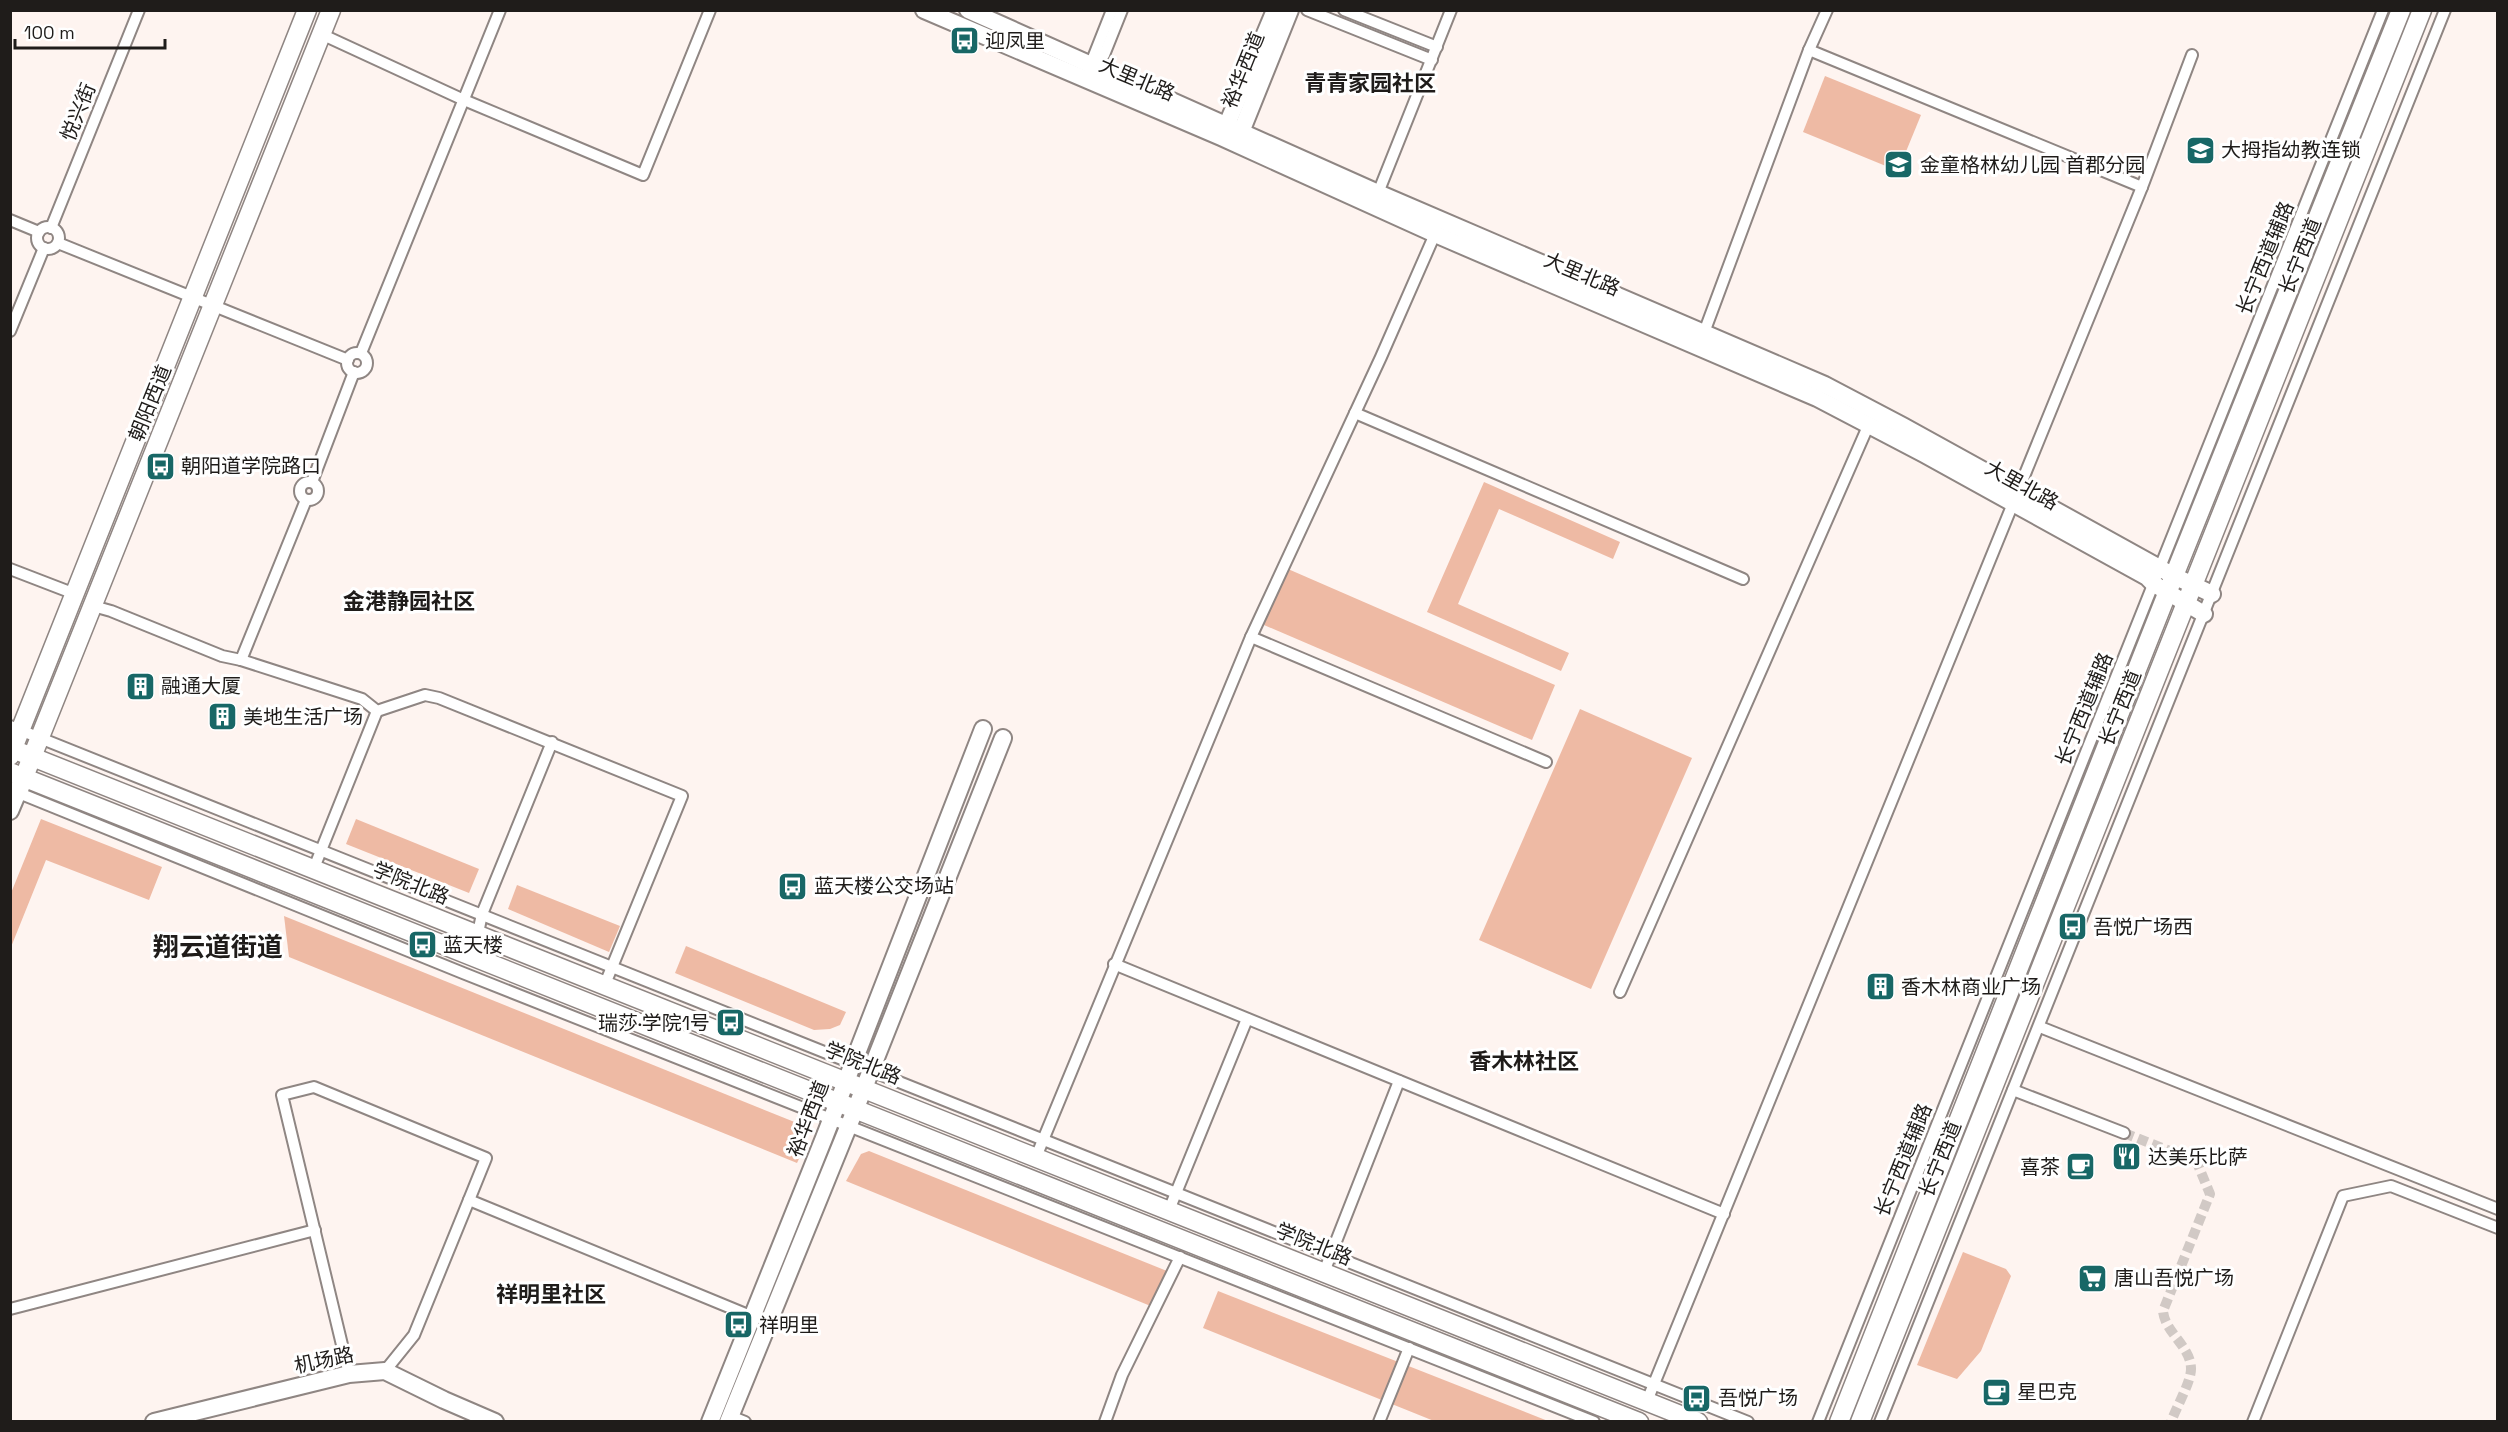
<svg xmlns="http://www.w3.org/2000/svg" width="2508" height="1432" font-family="'Space Grotesk','Noto Sans SC',sans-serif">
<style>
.green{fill:#eebaa4}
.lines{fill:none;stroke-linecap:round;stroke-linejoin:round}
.street-tunnel{stroke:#d1c9c5;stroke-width:10;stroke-dasharray:10 5;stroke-linecap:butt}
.street-casing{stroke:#8f8683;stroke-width:14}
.secondary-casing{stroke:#8f8683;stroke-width:20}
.primary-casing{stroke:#8f8683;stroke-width:21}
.street{stroke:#fff;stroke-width:10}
.secondary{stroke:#fff;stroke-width:16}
.primary{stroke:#fff;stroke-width:18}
.labels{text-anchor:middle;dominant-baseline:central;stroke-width:6;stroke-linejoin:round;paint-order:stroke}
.poi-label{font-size:20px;fill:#1f1c1a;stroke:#fff;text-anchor:start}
.street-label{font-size:20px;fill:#1f1c1a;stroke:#fff}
.quarter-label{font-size:22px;font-weight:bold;fill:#1f1c1a;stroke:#fff}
.district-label{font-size:26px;font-weight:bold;fill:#1f1c1a;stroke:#fff}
</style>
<rect width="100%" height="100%" fill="#fef4f0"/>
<g class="green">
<polygon points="1825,76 1921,115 1898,171 1803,132"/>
<polygon points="1484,482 1620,542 1613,559 1499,509 1458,604 1569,653 1561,671 1427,612"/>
<polygon points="1288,569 1555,685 1532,740 1264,625"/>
<polygon points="1580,709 1692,758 1591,989 1479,940"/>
<polygon points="41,819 162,867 149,900 46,860 11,947 11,893"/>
<polygon points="356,819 479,869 469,893 346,844"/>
<polygon points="517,885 620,926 609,952 508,909"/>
<polygon points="284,916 797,1123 807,1142 797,1163 289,957"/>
<polygon points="686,946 846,1012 840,1025 830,1029 814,1030 675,973"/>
<polygon points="869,1151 1167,1271 1153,1307 846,1181 861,1154"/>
<polygon points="1963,1252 2006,1269 2011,1276 1981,1351 1957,1379 1917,1365"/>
<polygon points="1218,1291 1548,1421 1434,1421 1203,1328"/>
</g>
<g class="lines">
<path class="street-tunnel" d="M2124 1133 2193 1160 2198 1165 2210 1194 2163 1311C2165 1333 2191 1346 2191 1369 2191 1382 2176 1408 2171 1422"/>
<defs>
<g id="street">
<polyline points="1307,10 1432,60"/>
<polyline points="1344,10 1437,47"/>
<polyline points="321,34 464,100 643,175 710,10"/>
<polyline points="1809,50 2142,187"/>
<polyline points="1091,63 1112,10"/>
<polyline points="1091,64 1104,55 1122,10"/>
<polyline points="1378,193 1451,10"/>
<polyline points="10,220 39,232"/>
<circle cx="48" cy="238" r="11"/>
<polyline points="51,228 139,10"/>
<polyline points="58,243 348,360"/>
<polyline points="10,331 44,248"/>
<polyline points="1702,338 1809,50 1827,10"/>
<polyline points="361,353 500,10"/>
<circle cx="357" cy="363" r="10"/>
<polyline points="1355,413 1743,579"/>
<circle cx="309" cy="491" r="9"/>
<polyline points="312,482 354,372"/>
<polyline points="10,569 75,594"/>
<polyline points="93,606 111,611 222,656 241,660 362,699 377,711 425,695 439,698 682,796 605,984"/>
<polyline points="1251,637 1546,762"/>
<polyline points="241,660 306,500"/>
<polyline points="10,726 1748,1422"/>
<polyline points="14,791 463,973 1594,1422"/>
<polyline points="314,868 377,711"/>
<polyline points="478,933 482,914 552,742"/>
<polyline points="1114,964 1724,1214"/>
<polyline points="1620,992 1869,424"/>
<polyline points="2040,1027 2498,1209"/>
<polyline points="2013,1090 2124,1133"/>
<polyline points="1036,1157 1251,637 1381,357 1435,234"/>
<polyline points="1169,1210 1247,1019"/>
<polyline points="1324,1272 1399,1081"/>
<polyline points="10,1309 315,1230"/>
<polyline points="385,1371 414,1335 469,1200 753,1317"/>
<polyline points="349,1374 282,1095 314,1087 486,1158 469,1200"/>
<polyline points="1647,1401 2142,187 2192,55"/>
<polyline points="730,1416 745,1422"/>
<polyline points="1105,1422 1122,1375 1180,1257"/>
<polyline points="1379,1422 1409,1348"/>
<polyline points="1818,1422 2383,10"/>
<polyline points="1880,1422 2445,10"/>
<polyline points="2253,1422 2343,1196 2391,1186 2498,1228"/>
</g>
<g id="secondary">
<polyline points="924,10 1221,137 1435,234 1817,398 1924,454 2147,577 2154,584 2204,614"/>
<polyline points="968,10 1378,193 1825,385 1903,426 2174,576 2212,594"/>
<polyline points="1223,134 1275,10"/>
<polyline points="1237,142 1290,10"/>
<polyline points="10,811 18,792"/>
<polyline points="154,1422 349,1374 385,1371 444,1400 495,1422"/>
<polyline points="710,1422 824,1138 983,729"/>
<polyline points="728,1422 864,1088 1003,738"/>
</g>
<g id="primary">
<polyline points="10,748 1698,1422"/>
<polyline points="10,756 307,10"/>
<polyline points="10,772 1639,1422"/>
<polyline points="18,792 331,10"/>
<polyline points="1839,1422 2174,576 2401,10"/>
<polyline points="1860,1422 2422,10"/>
</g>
</defs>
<use href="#street" class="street-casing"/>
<use href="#secondary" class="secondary-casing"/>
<use href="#primary" class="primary-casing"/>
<use href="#street" class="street"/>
<use href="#secondary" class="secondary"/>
<use href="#primary" class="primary"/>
</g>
<defs>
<symbol id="bus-square" viewBox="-11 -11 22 22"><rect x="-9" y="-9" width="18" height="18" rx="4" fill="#186766" stroke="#fff"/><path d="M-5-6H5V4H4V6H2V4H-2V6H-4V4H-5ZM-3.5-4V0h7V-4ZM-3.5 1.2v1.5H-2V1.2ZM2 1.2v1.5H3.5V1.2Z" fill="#fff"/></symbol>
<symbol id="school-square" viewBox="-11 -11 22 22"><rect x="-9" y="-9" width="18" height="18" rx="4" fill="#186766" stroke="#fff"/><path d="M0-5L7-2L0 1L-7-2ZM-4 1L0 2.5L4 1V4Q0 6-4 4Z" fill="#fff"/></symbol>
<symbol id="building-square" viewBox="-11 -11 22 22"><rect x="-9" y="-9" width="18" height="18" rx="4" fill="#186766" stroke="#fff"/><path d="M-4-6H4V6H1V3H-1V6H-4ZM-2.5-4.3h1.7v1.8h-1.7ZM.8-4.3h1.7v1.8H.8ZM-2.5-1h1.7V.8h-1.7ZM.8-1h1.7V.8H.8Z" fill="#fff"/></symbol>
<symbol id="restaurant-square" viewBox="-11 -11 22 22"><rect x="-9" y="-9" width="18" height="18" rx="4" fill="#186766" stroke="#fff"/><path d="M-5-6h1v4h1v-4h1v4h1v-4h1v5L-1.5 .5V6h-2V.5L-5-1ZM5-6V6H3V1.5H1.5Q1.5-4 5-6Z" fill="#fff"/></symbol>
<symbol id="cafe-square" viewBox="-11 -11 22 22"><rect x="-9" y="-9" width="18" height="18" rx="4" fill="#186766" stroke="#fff"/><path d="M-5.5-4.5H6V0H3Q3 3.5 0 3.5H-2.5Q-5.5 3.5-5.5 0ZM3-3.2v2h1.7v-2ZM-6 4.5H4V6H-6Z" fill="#fff"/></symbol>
<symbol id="supermarket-square" viewBox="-11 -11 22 22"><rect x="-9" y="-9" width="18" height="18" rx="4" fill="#186766" stroke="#fff"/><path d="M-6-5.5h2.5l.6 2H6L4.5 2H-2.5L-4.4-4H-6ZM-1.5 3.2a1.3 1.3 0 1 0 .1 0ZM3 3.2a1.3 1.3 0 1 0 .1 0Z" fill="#fff"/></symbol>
</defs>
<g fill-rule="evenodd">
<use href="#bus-square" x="948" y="24" width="33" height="33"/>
<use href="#school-square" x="2184" y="134" width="33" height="33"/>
<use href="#school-square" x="1882" y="148" width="33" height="33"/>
<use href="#bus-square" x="144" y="450" width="33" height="33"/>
<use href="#building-square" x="124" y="670" width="33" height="33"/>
<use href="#building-square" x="206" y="700" width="33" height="33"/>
<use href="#bus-square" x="776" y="870" width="33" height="33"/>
<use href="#bus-square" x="2056" y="910" width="33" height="33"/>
<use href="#bus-square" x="406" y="928" width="33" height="33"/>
<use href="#building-square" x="1864" y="970" width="33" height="33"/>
<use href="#bus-square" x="714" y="1006" width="33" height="33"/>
<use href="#restaurant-square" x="2110" y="1140" width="33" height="33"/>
<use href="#cafe-square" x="2064" y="1150" width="33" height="33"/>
<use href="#supermarket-square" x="2076" y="1262" width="33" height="33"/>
<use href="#bus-square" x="722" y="1308" width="33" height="33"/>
<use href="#cafe-square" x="1980" y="1376" width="33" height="33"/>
<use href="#bus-square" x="1680" y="1382" width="33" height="33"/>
</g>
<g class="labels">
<g class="poi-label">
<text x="985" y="41">迎凤里</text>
<text x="2221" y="150">大拇指幼教连锁</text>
<text x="1920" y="165">金童格林幼儿园 首郡分园</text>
<text x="181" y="466">朝阳道学院路口</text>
<text x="161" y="686">融通大厦</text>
<text x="243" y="717">美地生活广场</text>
<text x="814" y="886">蓝天楼公交场站</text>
<text x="2093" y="927">吾悦广场西</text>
<text x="443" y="945">蓝天楼</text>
<text x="1901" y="987">香木林商业广场</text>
<text x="710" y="1023" text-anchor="end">瑞莎·学院1号</text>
<text x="2148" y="1157">达美乐比萨</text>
<text x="2060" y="1167" text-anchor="end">喜茶</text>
<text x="2114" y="1278">唐山吾悦广场</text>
<text x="759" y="1325">祥明里</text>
<text x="2017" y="1392">星巴克</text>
<text x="1718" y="1398">吾悦广场</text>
</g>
<g class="street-label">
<text transform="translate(1243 70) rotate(-68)">裕华西道</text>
<text transform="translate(1137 79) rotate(23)">大里北路</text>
<text transform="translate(78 112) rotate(-68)">悦兴街</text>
<text transform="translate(2300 256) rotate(-68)">长宁西道</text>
<text transform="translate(2265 258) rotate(-68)">长宁西道辅路</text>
<text transform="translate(1582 274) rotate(23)">大里北路</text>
<text transform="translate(150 403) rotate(-68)">朝阳西道</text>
<text transform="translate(2022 485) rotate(29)">大里北路</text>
<text transform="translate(2120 708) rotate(-68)">长宁西道</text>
<text transform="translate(2084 709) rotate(-68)">长宁西道辅路</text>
<text transform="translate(411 883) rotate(22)">学院北路</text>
<text transform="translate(863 1063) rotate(22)">学院北路</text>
<text transform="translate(808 1119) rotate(-69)">裕华西道</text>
<text transform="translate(1940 1159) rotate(-68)">长宁西道</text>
<text transform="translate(1903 1160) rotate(-68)">长宁西道辅路</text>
<text transform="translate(1314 1244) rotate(22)">学院北路</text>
<text transform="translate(324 1360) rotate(-12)">机场路</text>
</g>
<g class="quarter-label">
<text x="1370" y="83">青青家园社区</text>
<text x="409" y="601">金港静园社区</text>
<text x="1524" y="1061">香木林社区</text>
<text x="551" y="1294">祥明里社区</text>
</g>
<g class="district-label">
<text x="218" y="947">翔云道街道</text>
</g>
</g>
<rect width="2508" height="1432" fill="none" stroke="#1f1c1a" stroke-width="24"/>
<path d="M15 39v9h150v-9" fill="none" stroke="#1f1c1a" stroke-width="3"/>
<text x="24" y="39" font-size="18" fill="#1f1c1a" stroke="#ffffff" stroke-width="4.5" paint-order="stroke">100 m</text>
</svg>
